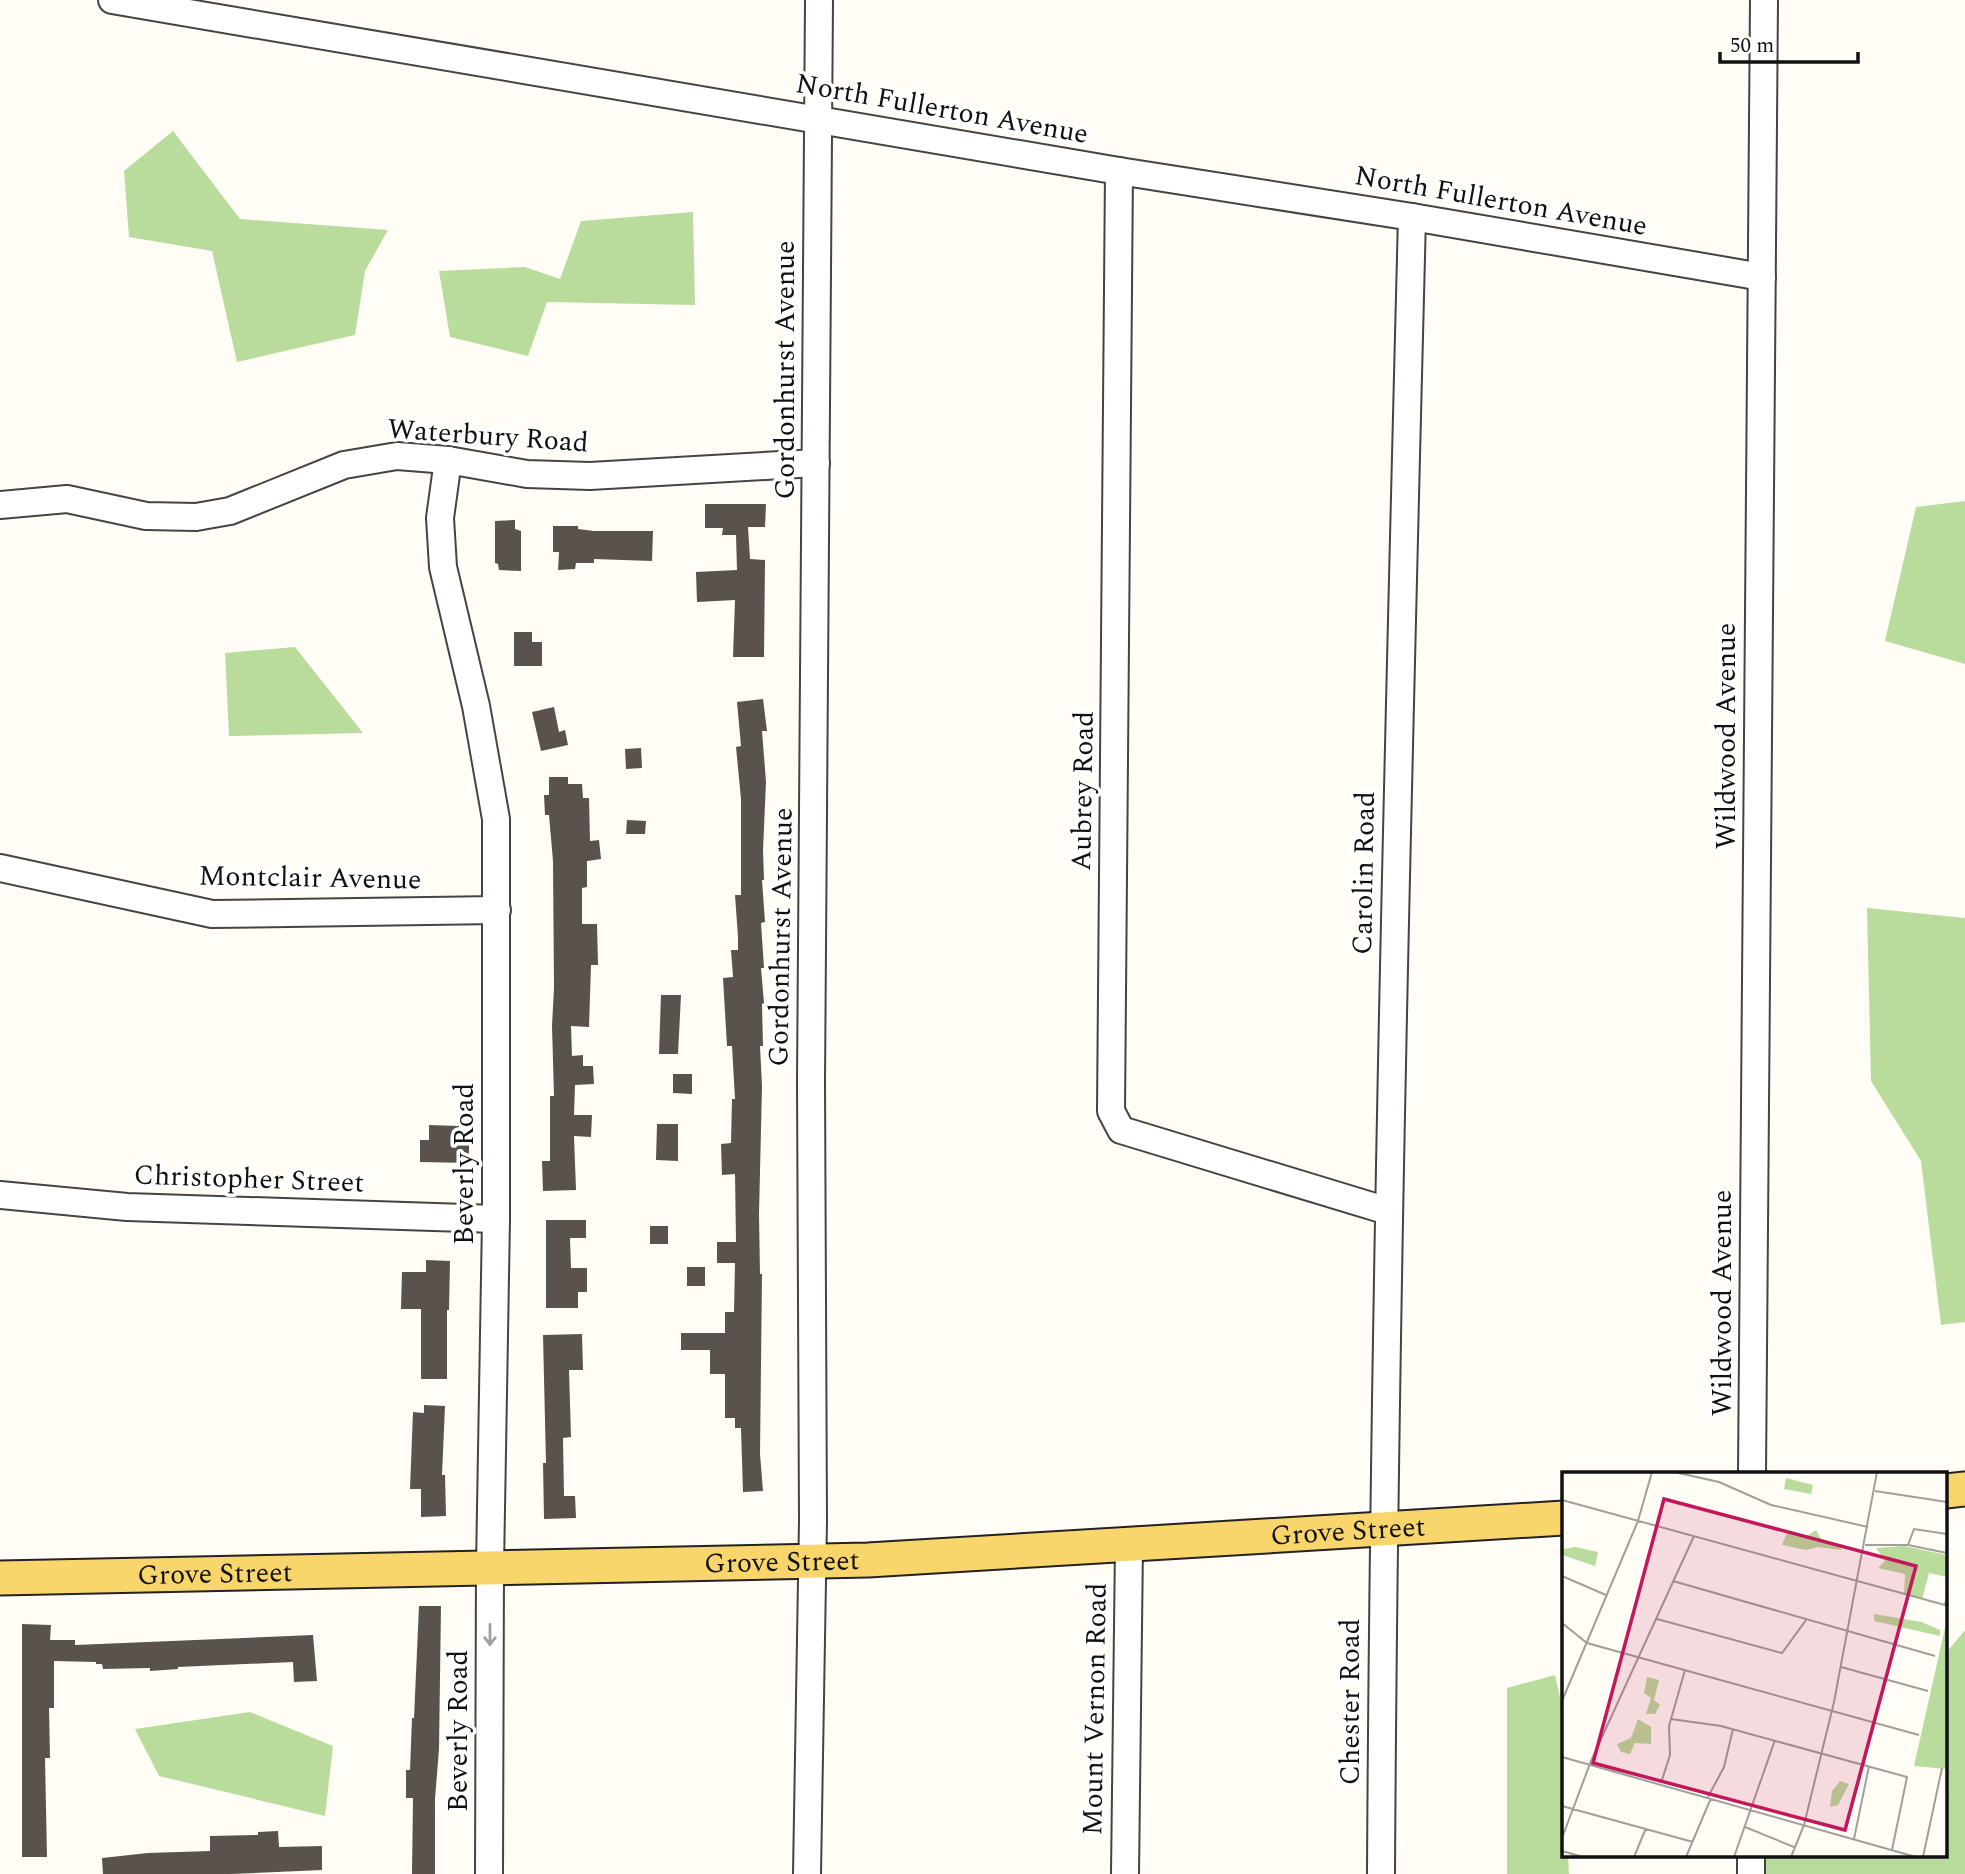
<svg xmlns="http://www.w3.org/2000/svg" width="1965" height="1874" font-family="Spectral,serif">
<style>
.forest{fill:#b9dc9c}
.building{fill:#5a524d}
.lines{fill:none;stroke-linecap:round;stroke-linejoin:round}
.minor-casing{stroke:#444;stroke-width:30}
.major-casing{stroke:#222;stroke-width:37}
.minor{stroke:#fff;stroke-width:26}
.major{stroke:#f9d66b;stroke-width:33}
.oneway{stroke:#a0a0a0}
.labels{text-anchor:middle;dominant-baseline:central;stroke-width:7;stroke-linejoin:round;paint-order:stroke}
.street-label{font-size:28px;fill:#111;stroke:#fff}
.inset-road{fill:none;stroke:#a09f9a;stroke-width:2}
.view{fill:#c2185b;fill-opacity:0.15;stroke:#c2185b;stroke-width:3.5}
.inset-edge{fill:none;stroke:#111;stroke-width:3.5}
</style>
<rect width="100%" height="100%" fill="#fffdf5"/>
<g class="forest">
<polygon points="173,131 240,219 388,230 365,271 355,335 237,362 212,251 129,237 124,171"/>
<polygon points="693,212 695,305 547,302 528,356 450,337 439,271 525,267 560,279 581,221"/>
<polygon points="1965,501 1965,664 1885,641 1916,507"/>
<polygon points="295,647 363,733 229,736 225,653"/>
<polygon points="1867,908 1965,918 1965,1322 1941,1325 1921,1161 1871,1081"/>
<polygon points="1965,1630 1965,1874 1752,1874 1753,1855 1946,1855 1946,1653"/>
<polygon points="1555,1675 1564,1714 1564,1855 1568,1855 1569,1874 1507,1874 1507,1688"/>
<polygon points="250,1712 333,1746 325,1816 159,1776 135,1729"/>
</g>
<g class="building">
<polygon points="705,504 766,504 765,527 748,527 750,559 765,560 764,657 733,657 735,600 697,602 696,572 737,570 736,535 722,535 723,528 705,528"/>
<polygon points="515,520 515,529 521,531 521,571 499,570 498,564 495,563 495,521"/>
<polygon points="553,526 578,526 578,529 594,531 653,531 652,561 594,559 594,563 576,563 575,569 558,570 559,552 553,552"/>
<polygon points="514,632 532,632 532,642 542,642 542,666 514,666"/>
<polygon points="763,699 767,731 762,731 766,782 763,850 764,880 762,880 765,922 761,923 764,968 761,968 764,1003 762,1004 763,1046 760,1046 762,1086 759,1214 760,1274 762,1274 760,1454 763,1491 743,1492 741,1428 735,1428 735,1418 725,1418 725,1374 710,1374 710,1350 681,1350 681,1333 725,1333 725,1312 734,1312 735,1263 717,1263 717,1242 736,1242 735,1174 722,1175 721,1144 731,1143 732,1099 735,1099 732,1046 727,1046 723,978 733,977 731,950 738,950 738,937 735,895 741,895 741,799 736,747 741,746 737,702"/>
<polygon points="554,707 559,732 565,730 568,745 541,751 532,712"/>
<polygon points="641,748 642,768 626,769 625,749"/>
<polygon points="549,777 568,777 568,784 582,784 583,798 589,798 590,841 599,840 601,859 587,861 587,887 582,888 582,924 597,924 598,965 591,965 589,1027 571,1026 572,1056 583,1055 583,1066 593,1066 594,1084 575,1085 574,1115 592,1115 591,1137 574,1136 576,1190 543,1191 542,1161 550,1161 550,1096 554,1096 552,1026 554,988 553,861 549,815 545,815 544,795 549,795"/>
<polygon points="627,820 646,821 645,834 626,834"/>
<polygon points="661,995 681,995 678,1054 659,1054"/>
<polygon points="673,1074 692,1074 692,1094 673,1093"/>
<polygon points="657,1124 678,1124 678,1161 656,1160"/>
<polygon points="429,1125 459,1126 459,1139 469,1139 469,1163 420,1162 420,1140 429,1140"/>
<polygon points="546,1220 586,1220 586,1238 570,1238 571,1268 587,1268 587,1292 578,1292 578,1308 546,1308"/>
<rect x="650" y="1226" width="18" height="18"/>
<polygon points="426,1260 450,1261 449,1310 447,1310 447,1379 421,1379 421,1309 401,1309 402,1272 426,1272"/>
<rect x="687" y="1267" width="18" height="19"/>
<polygon points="582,1334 583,1370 569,1370 571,1437 563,1438 564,1496 575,1496 576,1518 544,1519 543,1463 546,1463 543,1335"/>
<polygon points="424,1405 445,1406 442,1475 445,1475 446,1516 421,1517 421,1489 410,1489 413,1412 424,1413"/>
<polygon points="419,1606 441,1606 439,1749 435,1799 435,1874 412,1874 413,1798 406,1798 406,1770 410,1770 412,1718 414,1718"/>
<polygon points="22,1624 51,1625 50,1640 75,1640 75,1645 313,1635 317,1681 294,1682 293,1662 178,1667 178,1669 150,1671 150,1668 103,1669 102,1664 96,1664 96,1662 54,1661 54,1708 49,1708 50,1758 45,1758 47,1857 22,1857"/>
<polygon points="278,1831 279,1847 322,1846 322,1870 231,1874 103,1874 102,1858 148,1853 210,1851 210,1836 258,1835 258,1832"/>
</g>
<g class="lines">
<defs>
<g id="minor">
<polyline points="112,0 1119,171 1412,217 1762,277"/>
<polyline points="1119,171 1111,1111 1121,1130 1388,1211"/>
<polyline points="448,460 440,518 443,567 476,706 496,819 496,1219 490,1567 489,1874"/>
<polyline points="0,505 67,499 146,516 196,517 230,511 344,465 397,456 448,460 527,474 590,476 816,463"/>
<polyline points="0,868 212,914 497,910"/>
<polyline points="0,1195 127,1207 496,1219"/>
<polyline points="1752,1473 1764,0"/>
<polyline points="807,1874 813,1521 811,1082 819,0"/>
<polyline points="1125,1874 1129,1545"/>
<path d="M1381 1874C1384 1321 1398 769 1412 217"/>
<polyline points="1751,1874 1751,1855"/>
</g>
<g id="major">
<polyline points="1946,1491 1965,1489"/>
<path id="s1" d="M0 1578 868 1560 1564 1518"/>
</g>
</defs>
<use href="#minor" class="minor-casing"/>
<use href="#major" class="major-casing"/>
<use href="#minor" class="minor"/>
<use href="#major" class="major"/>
</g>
<defs><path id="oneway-shaft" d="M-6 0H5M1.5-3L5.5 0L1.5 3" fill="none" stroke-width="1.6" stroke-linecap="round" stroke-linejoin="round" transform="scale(1.75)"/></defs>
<use class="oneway" href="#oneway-shaft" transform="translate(490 1635) rotate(90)"/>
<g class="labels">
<g class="street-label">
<text transform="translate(942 109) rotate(10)">North Fullerton Avenue</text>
<text transform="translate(1501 201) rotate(10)">North Fullerton Avenue</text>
<text transform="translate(785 370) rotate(-90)">Gordonhurst Avenue</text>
<text transform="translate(488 436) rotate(4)">Waterbury Road</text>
<text transform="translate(1726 736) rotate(-90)">Wildwood Avenue</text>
<text transform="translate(1083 791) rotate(-89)">Aubrey Road</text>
<text transform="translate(1364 873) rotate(-89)">Carolin Road</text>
<text transform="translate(310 878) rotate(1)">Montclair Avenue</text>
<text transform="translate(781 937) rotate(-89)">Gordonhurst Avenue</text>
<text transform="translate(464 1164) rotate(-90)">Beverly Road</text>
<text transform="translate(249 1179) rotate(2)">Christopher Street</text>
<text transform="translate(1722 1303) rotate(-90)">Wildwood Avenue</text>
<text stroke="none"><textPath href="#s1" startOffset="1349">Grove Street</textPath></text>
<text stroke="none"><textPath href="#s1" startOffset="782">Grove Street</textPath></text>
<text stroke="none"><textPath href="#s1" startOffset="215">Grove Street</textPath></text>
<text transform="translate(1350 1702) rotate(-90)">Chester Road</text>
<text transform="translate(1095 1709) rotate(-89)">Mount Vernon Road</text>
<text transform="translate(458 1731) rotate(-90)">Beverly Road</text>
</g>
</g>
<g transform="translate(1562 1472)">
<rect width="385" height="385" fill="#fffdf5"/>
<path d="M224 6 251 13 249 22 222 17ZM226 58 245 64 254 58 259 67 280 73 279 78 256 75 244 78 220 73ZM342 74 385 83V105L367 101 360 127 342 122 343 102 316 96 323 89 314 76ZM13 75 36 80 33 94 0 83 2 77ZM312 142 360 150 378 158V164L312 149ZM385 147V297L352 294ZM85 205 97 208 92 228 98 233 93 242H84L89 226 82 221ZM76 247 89 255V272L73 271 68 282 59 280 55 272 69 266ZM278 309 287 312 276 333 268 335 270 319Z" fill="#b9dc9c"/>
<path class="inset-road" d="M112 0 157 10 209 33 306 55M313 19 385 30M0 28 383 133 385 125M303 73H346L385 81M346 73 352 57 385 62M0 104 44 123M111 109 373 184M95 147 220 181 244 148M0 151 25 171 357 263M279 195 366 219M0 229 76 49 90 0M109 247 159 254 345 305 330 378M0 285 354 385M99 311 108 283 107 254 123 198M146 325 162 295 171 257M0 334 131 370M183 355 232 375M0 366 29 289 132 64M292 367 307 294M0 379 21 385M72 385 84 356M124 385 149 326M172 385 213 268M229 385 242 353 272 230 315 0M361 385 380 296"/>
<path class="view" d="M102 27 354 94 283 358 31 291Z"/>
<rect width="385" height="385" class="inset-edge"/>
</g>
<path d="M1720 52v10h138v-10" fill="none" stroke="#111111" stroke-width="3.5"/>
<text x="1730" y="52" font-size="21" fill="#111111" stroke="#ffffff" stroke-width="5" paint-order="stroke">50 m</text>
</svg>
